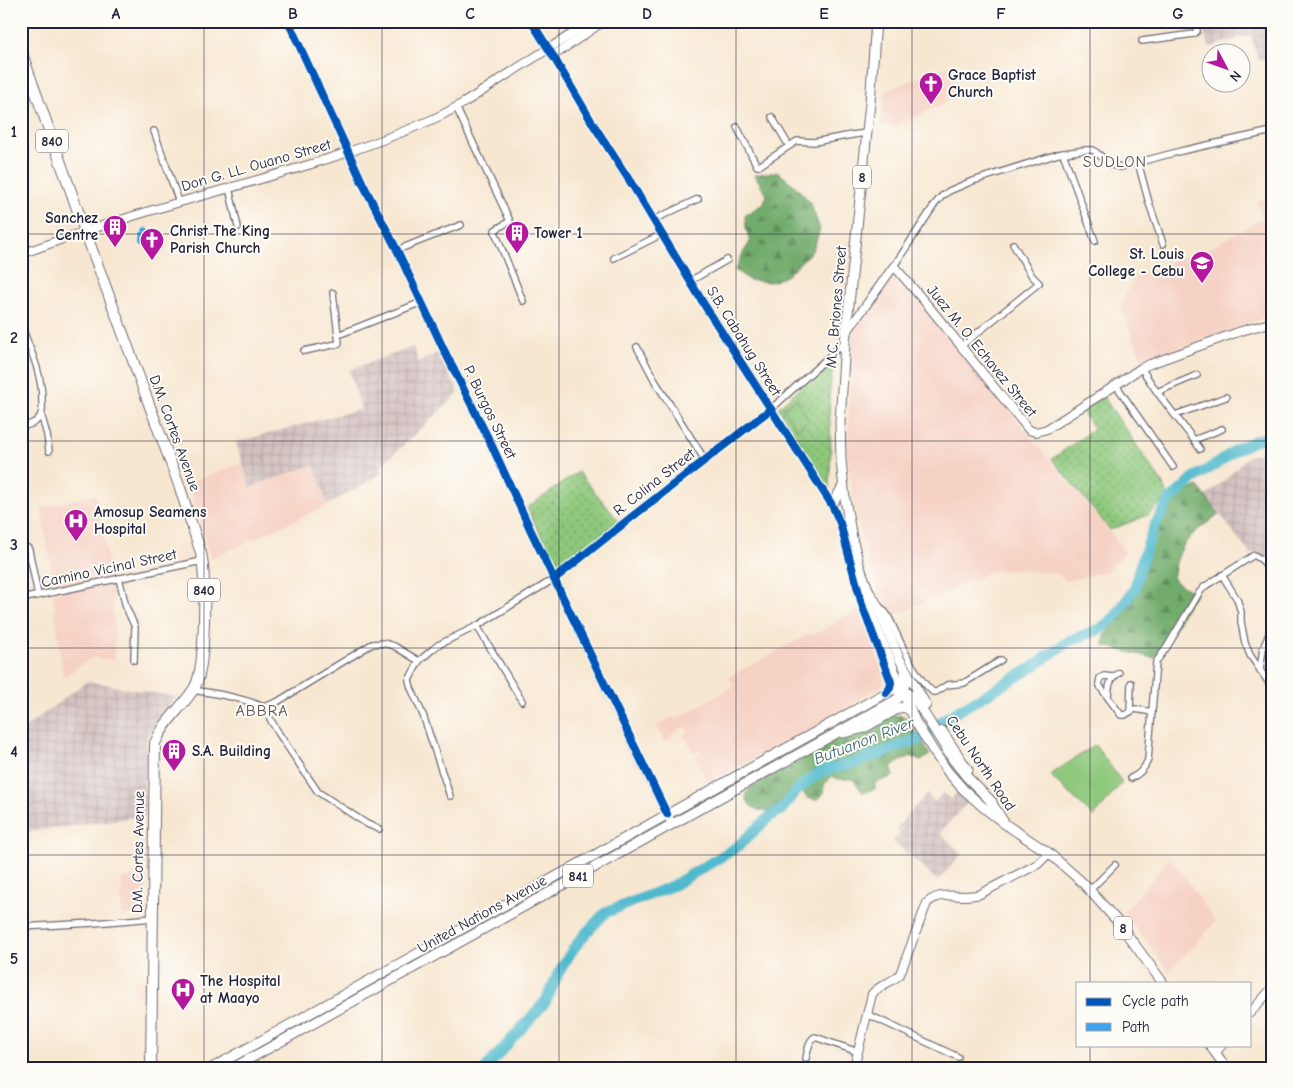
<svg xmlns="http://www.w3.org/2000/svg" width="1294" height="1089" font-family="'Comic Neue',sans-serif">
<style>
.built{fill:#f6d2c4}
.industrial{fill:url(#industrial-grid)}
.green{fill:url(#green-dots);stroke:#58755c}
.forest{fill:url(#forest-firs);stroke:#4a6754}
.pitch{fill:#8ec87c;stroke:#58755c}
.lines{fill:none;stroke-linecap:round;stroke-linejoin:round}
.river{stroke:#50bacd;stroke-width:11}
.street-casing{stroke:#6d6770;stroke-width:8}
.secondary-casing{stroke:#6d6770;stroke-width:10}
.primary-casing{stroke:#6d6770;stroke-width:11}
.highway-casing{stroke:#6d6770;stroke-width:12}
.street{stroke:#fff;stroke-width:5.5}
.secondary{stroke:#fff;stroke-width:8}
.primary{stroke:#fff;stroke-width:9}
.highway{stroke:#fff;stroke-width:10}
.quiet{stroke:#3ea2ec;stroke-width:6;stroke-dasharray:12 6;stroke-linecap:butt}
.cycleway-casing{stroke:#fdfcf7;stroke-width:11}
.cycleway{stroke:#0057b8;stroke-width:8}
.grid{fill:none;stroke:#22223b;stroke-width:1;stroke-opacity:0.55}
.labels{text-anchor:middle;dominant-baseline:central;stroke-width:4;stroke-linejoin:round;paint-order:stroke}
.shield{fill:#fdfcf7;stroke:#646373;stroke-width:1}
.shield-label{font-size:14px;font-weight:bold;fill:#22223b}
.poi-label{font-size:15px;font-weight:bold;fill:#22223b;stroke:#fdfcf7;text-anchor:start}
.street-label{font-size:15px;fill:#22223b;stroke:#fdfcf7}
.neighbourhood-label{font-size:16px;letter-spacing:1px;fill:#5f4e52;stroke:#fdfcf7}
.water-label{font-size:16px;font-style:italic;fill:#345f75;stroke:#fdfcf7}
.neatline{fill:none;stroke:#22223b;stroke-width:2}
.grid-label{font-size:16px;text-anchor:middle;font-weight:bold;fill:#22223b}
</style>
<defs>
<pattern id="industrial-grid" width="8" height="8" patternUnits="userSpaceOnUse" patternTransform="scale(1.25)"><rect width="8" height="8" fill="#d1bfbe"/><path d="M0 4h8M4 0v8" fill="none" stroke="#b3a4a4"/></pattern>
<pattern id="green-dots" width="8" height="8" patternUnits="userSpaceOnUse" patternTransform="scale(1.25)"><rect width="8" height="8" fill="#8ec87c"/><path d="M2 2h.1M6 6h.1" fill="none" stroke="#74a267" stroke-width="1.8" stroke-linecap="round"/></pattern>
<pattern id="forest-firs" width="22" height="20" patternUnits="userSpaceOnUse" patternTransform="scale(1.25)"><rect width="22" height="20" fill="#72ac6c"/><path d="M5 1l3.5 6h-7zM16 11l3.5 6h-7z" fill="#5d8c5a"/></pattern>
</defs>
<rect width="100%" height="100%" fill="#fdfcf7"/>
<filter id="ink" filterUnits="userSpaceOnUse"><feTurbulence type="fractalNoise" baseFrequency=".02" numOctaves="2"/><feDisplacementMap in="SourceGraphic" scale="10" xChannelSelector="R" yChannelSelector="G"/><feConvolveMatrix kernelMatrix="1 2 1 2 8 2 1 2 1" color-interpolation-filters="sRGB"/></filter>
<filter id="wash" filterUnits="userSpaceOnUse"><feTurbulence type="fractalNoise" baseFrequency=".0096" numOctaves="4" result="noise"/><feDisplacementMap in="SourceGraphic" scale="20" xChannelSelector="R" yChannelSelector="G"/><feGaussianBlur stdDeviation="1.12" result="paint"/><feColorMatrix in="noise" values="0 0 0 0 0 0 0 0 0 0 0 0 0 0 0 0 0 1.4 0 .05"/><feComposite in="paint" operator="in"/></filter>
<g filter="url(#wash)">
<rect width="100%" height="100%" fill="#f7e7d1"/>
<g class="built">
<polygon points="951,65 953,85 958,96 908,121 906,120 895,126 880,126 885,91"/>
<polygon points="1273,197 1273,315 1143,361 1121,311 1126,292 1136,275 1213,246 1262,219 1257,201"/>
<polygon points="894,273 1126,552 1107,571 1066,581 1058,574 1023,570 992,571 892,616 878,593 854,508 847,451 852,335"/>
<polygon points="242,463 250,487 314,465 328,505 231,550 210,558 189,483"/>
<polygon points="95,494 111,577 55,587 41,508"/>
<polygon points="112,581 115,660 92,658 63,677 53,593"/>
<polygon points="860,608 884,677 883,684 879,688 853,703 846,710 803,736 791,738 708,783 694,757 701,753 699,750 694,753 684,735 688,732 685,726 671,735 672,738 664,742 656,726 673,716 676,719 734,686 729,677 809,634 811,636 821,631"/>
<polygon points="1171,858 1216,922 1169,972 1124,912"/>
<polygon points="146,876 146,915 121,915 122,878"/>
<polygon points="133,979 144,979 144,994 133,995"/>
</g>
<g class="industrial">
<polygon points="1199,21 1273,21 1273,57 1259,61 1250,35 1210,47"/>
<polygon points="413,347 419,362 438,353 459,393 381,466 381,474 328,505 314,465 250,487 236,442 361,409 349,370"/>
<polygon points="1273,451 1273,572 1256,552 1250,554 1206,496 1224,481 1248,456"/>
<polygon points="1273,633 1273,681 1265,658"/>
<polygon points="87,681 176,697 157,720 147,739 144,784 145,816 26,832 21,731"/>
<polygon points="958,791 969,801 940,833 962,854 938,881 893,841 900,833 896,828 927,794 935,802 943,793 951,799"/>
</g>
<g class="green">
<polygon points="834,357 829,396 831,452 829,489 778,408"/>
<polygon points="1103,396 1163,484 1168,496 1148,515 1110,530 1052,459 1094,429 1081,410"/>
<polygon points="578,472 619,521 557,570 527,508"/>
</g>
<g class="forest">
<polygon points="778,172 794,185 810,202 820,229 813,250 786,276 771,282 749,280 735,270 742,255 750,242 746,228 745,215 763,204 767,195 755,175 759,174"/>
<path d="M1198 486 1219 514C1190 536 1178 541 1173 580L1189 590 1193 589 1196 592 1195 596 1188 603 1172 634 1154 658 1104 646 1105 634C1118 620 1132 607 1139 588 1141 583 1141 576 1142 569 1146 551 1158 520 1169 506 1176 497 1187 490 1198 486Z"/>
<path d="M896 715 902 716 908 719 930 755 920 761 911 756 891 766 894 776 875 783V789L863 793 853 779H838L832 776C829 779 825 782 824 786 822 794 825 794 817 800L807 798 803 792 798 791 775 811 757 810 750 805 746 798 747 792 752 786 832 741 853 738 891 716Z"/>
</g>
<g class="pitch">
<polygon points="796,399 809,420 797,430 783,408"/>
<polygon points="1095,745 1122,782 1094,817 1050,775"/>
</g>
<g class="lines">
<polyline class="river" points="486,1068 546,1001 559,972 573,949 586,933 605,913 674,885 737,847 769,817 781,810 800,787 822,771 854,763 921,738 946,718 1028,670 1069,641 1100,629 1115,617 1135,588 1139,569 1154,527 1169,501 1194,478 1218,463 1235,450 1256,440 1273,436"/>
</g>
</g>
<g filter="url(#ink)">
<g class="lines">
<defs>
<g id="street">
<polyline points="290,25 299,21"/>
<polyline points="1142,41 1194,34 1197,31 1194,21"/>
<polyline points="456,107 510,221 495,230 495,232 523,301"/>
<polyline points="772,117 789,146"/>
<polyline points="737,127 757,166 759,166 797,141 814,142 852,135 867,133"/>
<polyline points="154,131 179,202"/>
<polyline points="1063,153 1095,241"/>
<polyline points="1138,162 1149,203 1163,244"/>
<polyline points="229,188 238,227"/>
<polyline points="653,220 698,199"/>
<polyline points="397,250 461,225"/>
<polyline points="614,258 662,234"/>
<polyline points="894,266 935,204 942,196 949,191 970,182 1058,154 1085,150 1093,150 1112,165 1121,167 1181,151 1272,131"/>
<polyline points="690,281 727,260"/>
<polyline points="333,293 338,335 422,302"/>
<path d="M21 325C30 349 42 373 42 400 42 405 43 411 41 415 37 423 29 425 21 427"/>
<polyline points="961,346 1039,283 1032,276 1013,244"/>
<polyline points="637,347 655,381 705,460"/>
<polyline points="304,351 337,344 339,343 338,335"/>
<polyline points="1141,368 1157,392 1194,440 1200,449"/>
<polyline points="1116,385 1173,467"/>
<polyline points="1157,392 1197,375"/>
<polyline points="41,414 47,435 49,451"/>
<polyline points="1175,415 1226,397"/>
<polyline points="1194,440 1222,429"/>
<polyline points="21,549 28,548 29,550 38,595"/>
<polyline points="1222,575 1237,599 1241,612 1241,622 1245,643 1250,655 1273,689"/>
<polyline points="119,578 126,607 135,627 134,660"/>
<polyline points="21,599 202,561"/>
<path d="M878 605C889 613 891 623 897 635 905 652 918 680 933 692H936L947 685 964 683 1001 660"/>
<polyline points="477,626 522,701"/>
<polyline points="1260,670 1263,648 1273,625"/>
<polyline points="1113,677 1104,676 1100,678 1099,683 1101,688 1121,715 1125,715 1135,709 1152,712"/>
<path d="M193 690C216 694 241 697 263 707L277 702 372 644 384 643 394 646 419 661"/>
<path d="M1108 697C1109 686 1109 679 1119 673"/>
<polyline points="263,707 279,734 318,792 367,824 379,829"/>
<polyline points="1130,711 1131,683"/>
<path d="M1131 778C1140 774 1144 769 1148 760L1156 662 1167 647 1199 593 1204 587 1254 555 1262 560 1273 573"/>
<polyline points="450,796 423,715 411,688 409,680 419,661 433,649 438,645 477,626 554,579 633,516 771,409 845,342"/>
<polyline points="1090,890 1115,865"/>
<polyline points="21,927 94,923 153,918"/>
<polyline points="867,1014 958,1057"/>
<path d="M806 1058C808 1051 808 1041 815 1037L858 1052"/>
</g>
<g id="secondary">
<polyline points="288,21 363,184 397,250 444,350 492,446 531,531 654,788 672,824"/>
<polyline points="531,21 553,56 593,124 633,186 705,306 832,505 840,523 863,608 891,682 890,688 886,693"/>
<polyline points="553,56 604,21"/>
<path d="M21 254C80 232 140 213 201 196 279 174 357 153 431 120 454 110 475 96 496 82 528 61 560 42 592 21"/>
<polyline points="846,333 894,266 930,308 1029,430 1036,432 1047,429 1116,385 1141,368 1150,364 1241,331 1273,322"/>
<polyline points="1250,1013 1273,987"/>
<polyline points="1215,1053 1222,1045"/>
<path d="M854 1068 872 994C880 984 892 983 900 974L927 903C942 889 962 900 980 894L1038 864 1049 853"/>
</g>
<g id="primary">
<polyline points="876,21 870,103 845,342 840,422 841,460 845,499 852,538 859,565 869,592 875,601 899,658 926,705"/>
<polyline points="832,505 843,486"/>
<polyline points="869,592 868,607 915,721 934,752 948,772 963,789 983,807 1005,824 1049,853 1083,883 1118,922 1163,983"/>
<polyline points="942,731 968,770"/>
<polyline points="843,733 864,728 899,708 904,707 911,711"/>
<polyline points="989,799 1005,824"/>
<polyline points="1210,1045 1226,1068"/>
<path d="M212 1068 891 690C901 689 908 692 915 699L954 761 966 776 992 802"/>
<path d="M233 1068 896 700C905 693 906 683 905 672"/>
</g>
<path id="highway" d="M21 51 85 231 179 485 201 553C206 576 206 667 195 687 183 707 164 721 155 743L151 1068"/>
</defs>
<use href="#street" class="street-casing"/>
<use href="#secondary" class="secondary-casing"/>
<use href="#primary" class="primary-casing"/>
<use href="#highway" class="highway-casing"/>
<use href="#street" class="street"/>
<use href="#secondary" class="secondary"/>
<use href="#primary" class="primary"/>
<use href="#highway" class="highway"/>
<polygon class="quiet" points="143,228 150,237 149,240 145,241 142,240"/>
<defs>
<g id="cycleway">
<polyline points="288,21 363,184 397,250 444,350 492,446 531,531 667,814"/>
<polyline points="531,21 553,56 593,124 633,186 705,306 832,505 840,523 863,608 891,682 890,688 886,693"/>
<polyline points="554,579 633,516 771,409"/>
</g>
</defs>
<use href="#cycleway" class="cycleway-casing"/>
<use href="#cycleway" class="cycleway"/>
</g>
</g>
<path class="grid" d="M204 21V1068M382 21V1068M559 21V1068M736 21V1068M912 21V1068M1090 21V983M21 234H1273M21 441H1273M21 648H1273M21 855H1273M1090 1045V1068"/>
<defs>
<symbol id="church-pin" viewBox="-11 -11 22 30"><path d="M0 17L-7.5 6A9.5 9.5 0 1 1 7.5 6Z" fill="#b5179e" stroke="#fdfcf7"/><path d="M-1.2-6h2.4v3.5h3.3v2.4h-3.3V6h-2.4V-.1h-3.3v-2.4h3.3Z" fill="#fff"/></symbol>
<symbol id="building-pin" viewBox="-11 -11 22 30"><path d="M0 17L-7.5 6A9.5 9.5 0 1 1 7.5 6Z" fill="#b5179e" stroke="#fdfcf7"/><path d="M-4-6H4V6H1V3H-1V6H-4ZM-2.5-4.3h1.7v1.8h-1.7ZM.8-4.3h1.7v1.8H.8ZM-2.5-1h1.7V.8h-1.7ZM.8-1h1.7V.8H.8Z" fill="#fff"/></symbol>
<symbol id="university-pin" viewBox="-11 -11 22 30"><path d="M0 17L-7.5 6A9.5 9.5 0 1 1 7.5 6Z" fill="#b5179e" stroke="#fdfcf7"/><path d="M0-5L7-2L0 1L-7-2ZM-4 1L0 2.5L4 1V4Q0 6-4 4Z" fill="#fff"/></symbol>
<symbol id="hospital-pin" viewBox="-11 -11 22 30"><path d="M0 17L-7.5 6A9.5 9.5 0 1 1 7.5 6Z" fill="#b5179e" stroke="#fdfcf7"/><path d="M-5-5h3v3.5h4V-5h3V5h-3V1.5h-4V5h-3Z" fill="#fff"/></symbol>
</defs>
<g fill-rule="evenodd">
<use href="#church-pin" x="917" y="70" width="28" height="38"/>
<use href="#building-pin" x="101" y="213" width="28" height="38"/>
<use href="#building-pin" x="503" y="219" width="28" height="38"/>
<use href="#church-pin" x="138" y="226" width="28" height="38"/>
<use href="#university-pin" x="1188" y="249" width="28" height="38"/>
<use href="#hospital-pin" x="62" y="507" width="28" height="38"/>
<use href="#building-pin" x="160" y="737" width="28" height="38"/>
<use href="#hospital-pin" x="169" y="976" width="28" height="38"/>
</g>
<g class="labels">
<g class="shield">
<rect x="36" y="129.5" width="32" height="23" rx="4"/>
<rect x="853" y="165.5" width="18" height="23" rx="4"/>
<rect x="188" y="578.5" width="32" height="23" rx="4"/>
<rect x="563" y="864.5" width="30" height="23" rx="4"/>
<rect x="1114" y="916.5" width="18" height="23" rx="4"/>
</g>
<g class="shield-label">
<text x="52" y="141">840</text>
<text x="862" y="177">8</text>
<text x="204" y="590">840</text>
<text x="578" y="876">841</text>
<text x="1123" y="928">8</text>
</g>
<g class="poi-label">
<text x="948" y="75">Grace Baptist<tspan x="948" dy="17">Church</tspan></text>
<text x="98" y="218" text-anchor="end">Sanchez<tspan x="98" dy="17">Centre</tspan></text>
<text x="170" y="231">Christ The King<tspan x="170" dy="17">Parish Church</tspan></text>
<text x="534" y="233">Tower 1</text>
<text x="1184" y="254" text-anchor="end">St. Louis<tspan x="1184" dy="17">College - Cebu</tspan></text>
<text x="94" y="512">Amosup Seamens<tspan x="94" dy="17">Hospital</tspan></text>
<text x="192" y="751">S.A. Building</text>
<text x="200" y="981">The Hospital<tspan x="200" dy="17">at Maayo</tspan></text>
</g>
<g class="street-label">
<text transform="translate(256 165) rotate(-16)">Don G. LL. Ouano Street</text>
<text transform="translate(836 307) rotate(-85)">M.C. Briones Street</text>
<text transform="translate(744 341) rotate(58)">S.B. Cabahug Street</text>
<text transform="translate(982 351) rotate(51)">Juez M. O. Echavez Street</text>
<text transform="translate(490 412) rotate(64)">P. Burgos Street</text>
<text transform="translate(175 433) rotate(70)">D.M. Cortes Avenue</text>
<text transform="translate(654 482) rotate(-38)">R. Colina Street</text>
<text transform="translate(109 568) rotate(-12)">Camino Vicinal Street</text>
<text transform="translate(981 763) rotate(56)">Cebu North Road</text>
<text transform="translate(138 852) rotate(-89)">D.M. Cortes Avenue</text>
<text transform="translate(482 914) rotate(-29)">United Nations Avenue</text>
</g>
<g class="neighbourhood-label">
<text x="1115" y="162">SUDLON</text>
<text x="262" y="711">ABBRA</text>
</g>
<g class="water-label">
<text transform="translate(864 741) rotate(-21)">Butuanon River</text>
</g>
</g>
<rect width="1294" height="1089" fill="none" stroke="#fdfcf7" stroke-width="55"/>
<rect x="1076" y="982" width="175" height="65" fill="#fdfcf7" stroke="#a5a5ac"/>
<rect x="1086" y="998" width="25" height="8" fill="#0057b8" stroke="#a5a5ac"/>
<text x="1122" y="1006" font-size="15" fill="#22223b">Cycle path</text>
<rect x="1086" y="1023" width="25" height="8" fill="#3ea2ec" stroke="#a5a5ac"/>
<text x="1122" y="1032" font-size="15" fill="#22223b">Path</text>
<g transform="translate(1226 68) rotate(131)"><circle r="24" fill="#fdfcf7" stroke="#a5a5ac"/>
<path d="M0-4L9 19L0 12L-9 19Z" fill="#b5179e"/>
<text y="-8" font-size="14" font-weight="bold" text-anchor="middle" fill="#22223b">N</text>
</g>
<rect x="28" y="28" width="1238" height="1034" class="neatline"/>
<g class="grid-label">
<text x="116" y="19">A</text>
<text x="293" y="19">B</text>
<text x="470" y="19">C</text>
<text x="647" y="19">D</text>
<text x="824" y="19">E</text>
<text x="1001" y="19">F</text>
<text x="1178" y="19">G</text>
<text x="14" y="137">1</text>
<text x="14" y="343">2</text>
<text x="14" y="550">3</text>
<text x="14" y="757">4</text>
<text x="14" y="964">5</text>
</g>
</svg>
